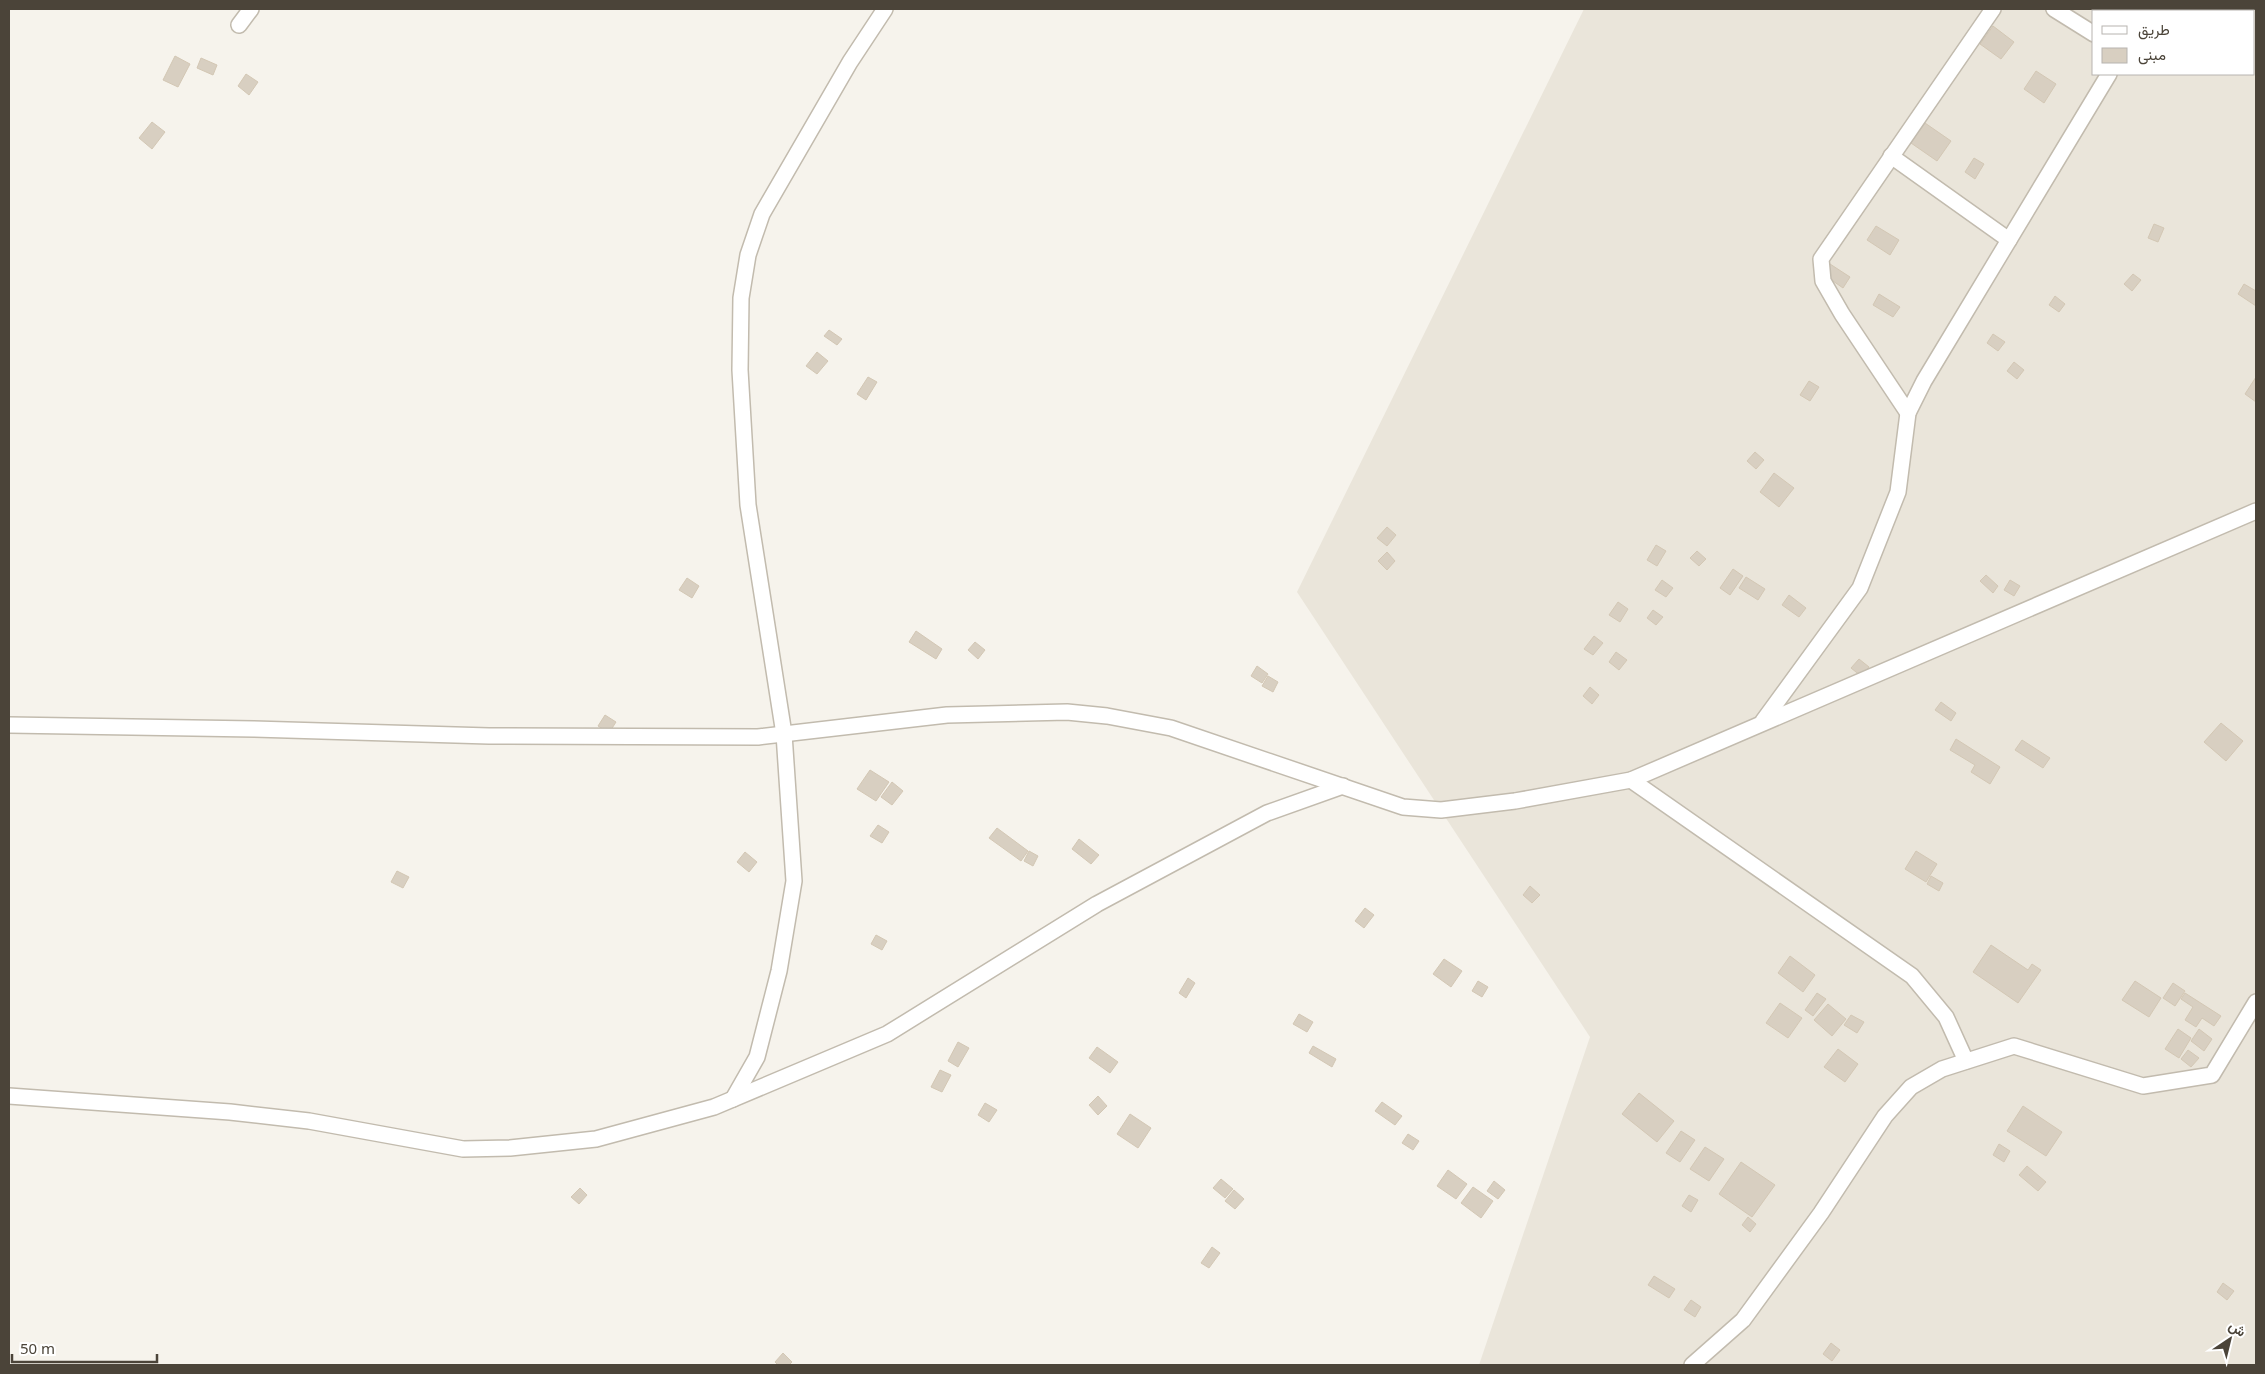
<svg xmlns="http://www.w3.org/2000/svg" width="2265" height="1374" font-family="'Noto Sans',Vazirmatn,sans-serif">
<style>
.residential{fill:#eae5da;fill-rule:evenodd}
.building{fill:#d8cfc1;stroke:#d3c7b4}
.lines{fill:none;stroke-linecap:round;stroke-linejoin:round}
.street-casing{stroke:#c2bbae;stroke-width:18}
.street{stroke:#fff;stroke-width:15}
</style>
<rect width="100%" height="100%" fill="#f6f3ec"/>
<path class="residential" d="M1584 9H2256V1365H1479L1590 1037 1297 592ZM2094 11H2254V74H2094Z"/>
<g class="building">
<polygon points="1993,26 2014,42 2001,59 1980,44"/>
<polygon points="175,56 190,64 178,87 163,80"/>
<polygon points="201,58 217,65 213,75 197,68"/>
<polygon points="2036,71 2056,84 2044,103 2024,89"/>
<polygon points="246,74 258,82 249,95 238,86"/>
<polygon points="152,122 165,132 152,149 139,138"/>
<polygon points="1925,123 1951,141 1937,161 1911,143"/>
<polygon points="1974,158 1984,164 1975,179 1965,172"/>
<polygon points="2154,224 2164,228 2158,242 2148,238"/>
<polygon points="1876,226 1899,240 1890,255 1867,240"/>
<polygon points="1830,264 1850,277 1843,288 1823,274"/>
<polygon points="2133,274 2141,280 2132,291 2124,284"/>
<polygon points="2244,284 2256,291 2256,306 2238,294"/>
<polygon points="1879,294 1900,307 1893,317 1873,305"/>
<polygon points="2055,296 2065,304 2059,312 2049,305"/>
<polygon points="829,330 842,339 837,345 824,336"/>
<polygon points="1993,334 2005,342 1998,351 1987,343"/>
<polygon points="817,352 828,361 817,374 806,366"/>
<polygon points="2014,362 2024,370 2017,379 2007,371"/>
<polygon points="868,377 877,382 866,400 857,394"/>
<polygon points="2256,377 2256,402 2245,394"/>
<polygon points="1809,381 1819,387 1810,401 1800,395"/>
<polygon points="1755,452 1764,460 1756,469 1747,461"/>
<polygon points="1774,473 1794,488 1779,507 1760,492"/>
<polygon points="1387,527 1396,535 1387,546 1377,538"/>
<polygon points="1656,545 1666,551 1657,566 1647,560"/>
<polygon points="1697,551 1706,559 1699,566 1690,558"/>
<polygon points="1387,552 1395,561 1387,570 1378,561"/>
<polygon points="1733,569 1743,576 1730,595 1720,588"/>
<polygon points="1986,575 1998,586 1993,593 1980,581"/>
<polygon points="1746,577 1765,589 1758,600 1739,588"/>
<polygon points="687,578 699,586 692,598 679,590"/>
<polygon points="1662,580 1673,588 1666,597 1655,590"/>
<polygon points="2010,580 2020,586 2014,596 2004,590"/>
<polygon points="1789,595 1806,608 1799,617 1782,605"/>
<polygon points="1618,602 1628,609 1620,622 1609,615"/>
<polygon points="1653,610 1663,617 1656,625 1647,618"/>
<polygon points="916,631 942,649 936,659 909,642"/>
<polygon points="1594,636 1603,643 1593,655 1584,649"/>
<polygon points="975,642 985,650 978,659 968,650"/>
<polygon points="1616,652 1627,660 1619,670 1609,662"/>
<polygon points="1859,659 1869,667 1861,676 1851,668"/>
<polygon points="1257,666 1268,674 1262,683 1251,676"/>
<polygon points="1268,676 1278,682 1273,692 1262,686"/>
<polygon points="1590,687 1599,695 1592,704 1583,696"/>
<polygon points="1941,702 1956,713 1951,721 1935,710"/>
<polygon points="605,715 616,722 609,733 598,726"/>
<polygon points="2221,723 2243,741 2226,761 2204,742"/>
<polygon points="1956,739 2000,767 1990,784 1971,772 1975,765 1950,750"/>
<polygon points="2022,740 2050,758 2043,768 2015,750"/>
<polygon points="870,770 889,782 876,801 857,789"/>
<polygon points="892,782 903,791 892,805 881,797"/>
<polygon points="878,825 889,832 882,843 870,836"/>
<polygon points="997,828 1028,851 1021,861 989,838"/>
<polygon points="1079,839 1099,855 1091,864 1072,849"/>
<polygon points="1029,851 1038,856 1033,866 1024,861"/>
<polygon points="1916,851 1937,864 1926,882 1905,869"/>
<polygon points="745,852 757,862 749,872 737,862"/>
<polygon points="397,871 409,877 403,888 391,882"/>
<polygon points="1931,876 1943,883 1939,891 1927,884"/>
<polygon points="1530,886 1540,895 1532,903 1523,895"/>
<polygon points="1365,908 1374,915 1364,928 1355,921"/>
<polygon points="876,935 887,941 882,950 871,944"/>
<polygon points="1991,945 2028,970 2032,964 2041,970 2018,1003 1973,972"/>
<polygon points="1790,956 1815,975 1803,992 1778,973"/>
<polygon points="1444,959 1462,971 1451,987 1433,974"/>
<polygon points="1188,978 1195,983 1186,998 1179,993"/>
<polygon points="1478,981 1488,987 1482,997 1472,991"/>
<polygon points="2135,981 2161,998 2149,1017 2122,1000"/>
<polygon points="2173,983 2185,991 2175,1006 2163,998"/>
<polygon points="1817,993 1826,999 1813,1016 1805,1010"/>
<polygon points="2185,993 2221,1016 2214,1026 2202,1018 2196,1027 2185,1020 2193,1007 2181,999"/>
<polygon points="1780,1003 1802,1018 1788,1038 1766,1023"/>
<polygon points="1828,1004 1846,1019 1832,1036 1814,1020"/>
<polygon points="1299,1014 1313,1022 1307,1032 1293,1024"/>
<polygon points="1851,1015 1864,1022 1857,1033 1844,1025"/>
<polygon points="2178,1029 2191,1038 2179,1058 2165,1049"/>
<polygon points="2199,1029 2212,1039 2204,1051 2191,1041"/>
<polygon points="958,1042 969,1048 958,1067 948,1061"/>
<polygon points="1313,1046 1336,1059 1332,1067 1309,1053"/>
<polygon points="1097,1047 1118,1062 1110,1073 1089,1058"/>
<polygon points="1838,1049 1858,1064 1845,1082 1824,1067"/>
<polygon points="2188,1050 2199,1058 2191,1067 2181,1059"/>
<polygon points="940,1070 951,1075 942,1092 931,1087"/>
<polygon points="1639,1093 1674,1121 1657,1142 1622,1114"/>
<polygon points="1098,1096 1107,1106 1098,1115 1089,1105"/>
<polygon points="1382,1102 1402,1116 1395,1125 1375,1111"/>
<polygon points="985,1103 997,1110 989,1122 978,1115"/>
<polygon points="2023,1106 2062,1132 2046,1156 2007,1131"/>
<polygon points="1130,1114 1151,1128 1138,1148 1117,1134"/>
<polygon points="1681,1131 1695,1140 1680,1162 1666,1153"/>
<polygon points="1408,1134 1419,1141 1413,1150 1402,1143"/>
<polygon points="1999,1144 2010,1151 2004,1162 1993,1155"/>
<polygon points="1705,1147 1724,1159 1709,1181 1690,1169"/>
<polygon points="1741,1162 1775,1185 1752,1217 1719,1194"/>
<polygon points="2027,1166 2046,1182 2038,1191 2019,1175"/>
<polygon points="1448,1170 1467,1184 1456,1199 1437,1186"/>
<polygon points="1221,1179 1233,1189 1225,1198 1213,1188"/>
<polygon points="1494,1181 1505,1190 1498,1199 1487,1191"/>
<polygon points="1473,1187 1493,1201 1481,1218 1461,1203"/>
<polygon points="580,1188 587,1195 579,1204 571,1197"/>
<polygon points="1234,1190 1244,1199 1235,1209 1225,1201"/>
<polygon points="1689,1195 1698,1200 1691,1212 1682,1206"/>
<polygon points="1748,1217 1756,1224 1750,1232 1742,1225"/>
<polygon points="1212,1247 1220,1253 1209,1268 1201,1263"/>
<polygon points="1654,1276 1675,1289 1669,1298 1648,1285"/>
<polygon points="2223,1283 2234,1291 2227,1300 2217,1292"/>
<polygon points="1691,1300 1701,1307 1695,1317 1684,1310"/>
<polygon points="1831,1343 1840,1350 1832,1361 1823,1354"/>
<polygon points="783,1353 792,1362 789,1365 778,1365 775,1362"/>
</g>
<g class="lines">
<defs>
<g id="street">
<polyline points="2054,9 2094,34"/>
<polyline points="2150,11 2151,9"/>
<polyline points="239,25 251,9"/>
<polyline points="1891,156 2009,240"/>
<polyline points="1908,413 1842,314 1823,281 1821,259 1993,9"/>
<polyline points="1763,721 1860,588 1898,492 1908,413 1924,381 2109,74"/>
<polyline points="9,725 254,729 489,736 758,737 947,715 1067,712 1107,716 1171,728 1403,807 1441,810 1515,801 1631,780 2256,511"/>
<polyline points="1631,780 1912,976 1946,1017 1966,1061"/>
<polyline points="9,1096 230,1112 309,1121 463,1149 510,1148 596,1139 714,1107 887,1034 1097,904 1267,813 1343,786"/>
<polyline points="733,1099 757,1057 779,971 794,881 784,734 748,505 740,370 741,298 748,255 762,214 850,62 885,9"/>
<polyline points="1692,1365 1743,1320 1821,1213 1885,1116 1911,1087 1942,1069 2014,1046 2143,1086 2212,1075 2256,1002"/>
</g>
</defs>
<use href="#street" class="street-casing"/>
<use href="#street" class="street"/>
</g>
<rect width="2265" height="1374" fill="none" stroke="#4b4439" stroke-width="20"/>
<rect x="2092" y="10" width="162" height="65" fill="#ffffff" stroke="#b7b4b0"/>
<rect x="2102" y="26" width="25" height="8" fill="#ffffff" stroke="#b7b4b0"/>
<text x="2138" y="35" font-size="15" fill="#4b4439">طريق</text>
<rect x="2102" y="48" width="25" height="15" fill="#d8cfc1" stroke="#b7b4b0"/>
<text x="2138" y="60" font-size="15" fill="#4b4439">مبنى</text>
<g transform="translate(2230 1339) rotate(35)" stroke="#ffffff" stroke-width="4" paint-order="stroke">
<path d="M0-4L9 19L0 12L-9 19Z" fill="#4b4439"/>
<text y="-8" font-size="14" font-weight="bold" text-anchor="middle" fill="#4b4439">ش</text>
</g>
<path d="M12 1354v8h145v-8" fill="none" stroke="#4b4439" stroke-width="2.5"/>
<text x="20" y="1354" font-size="15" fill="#4b4439" stroke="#ffffff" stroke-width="4" paint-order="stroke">50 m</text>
</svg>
